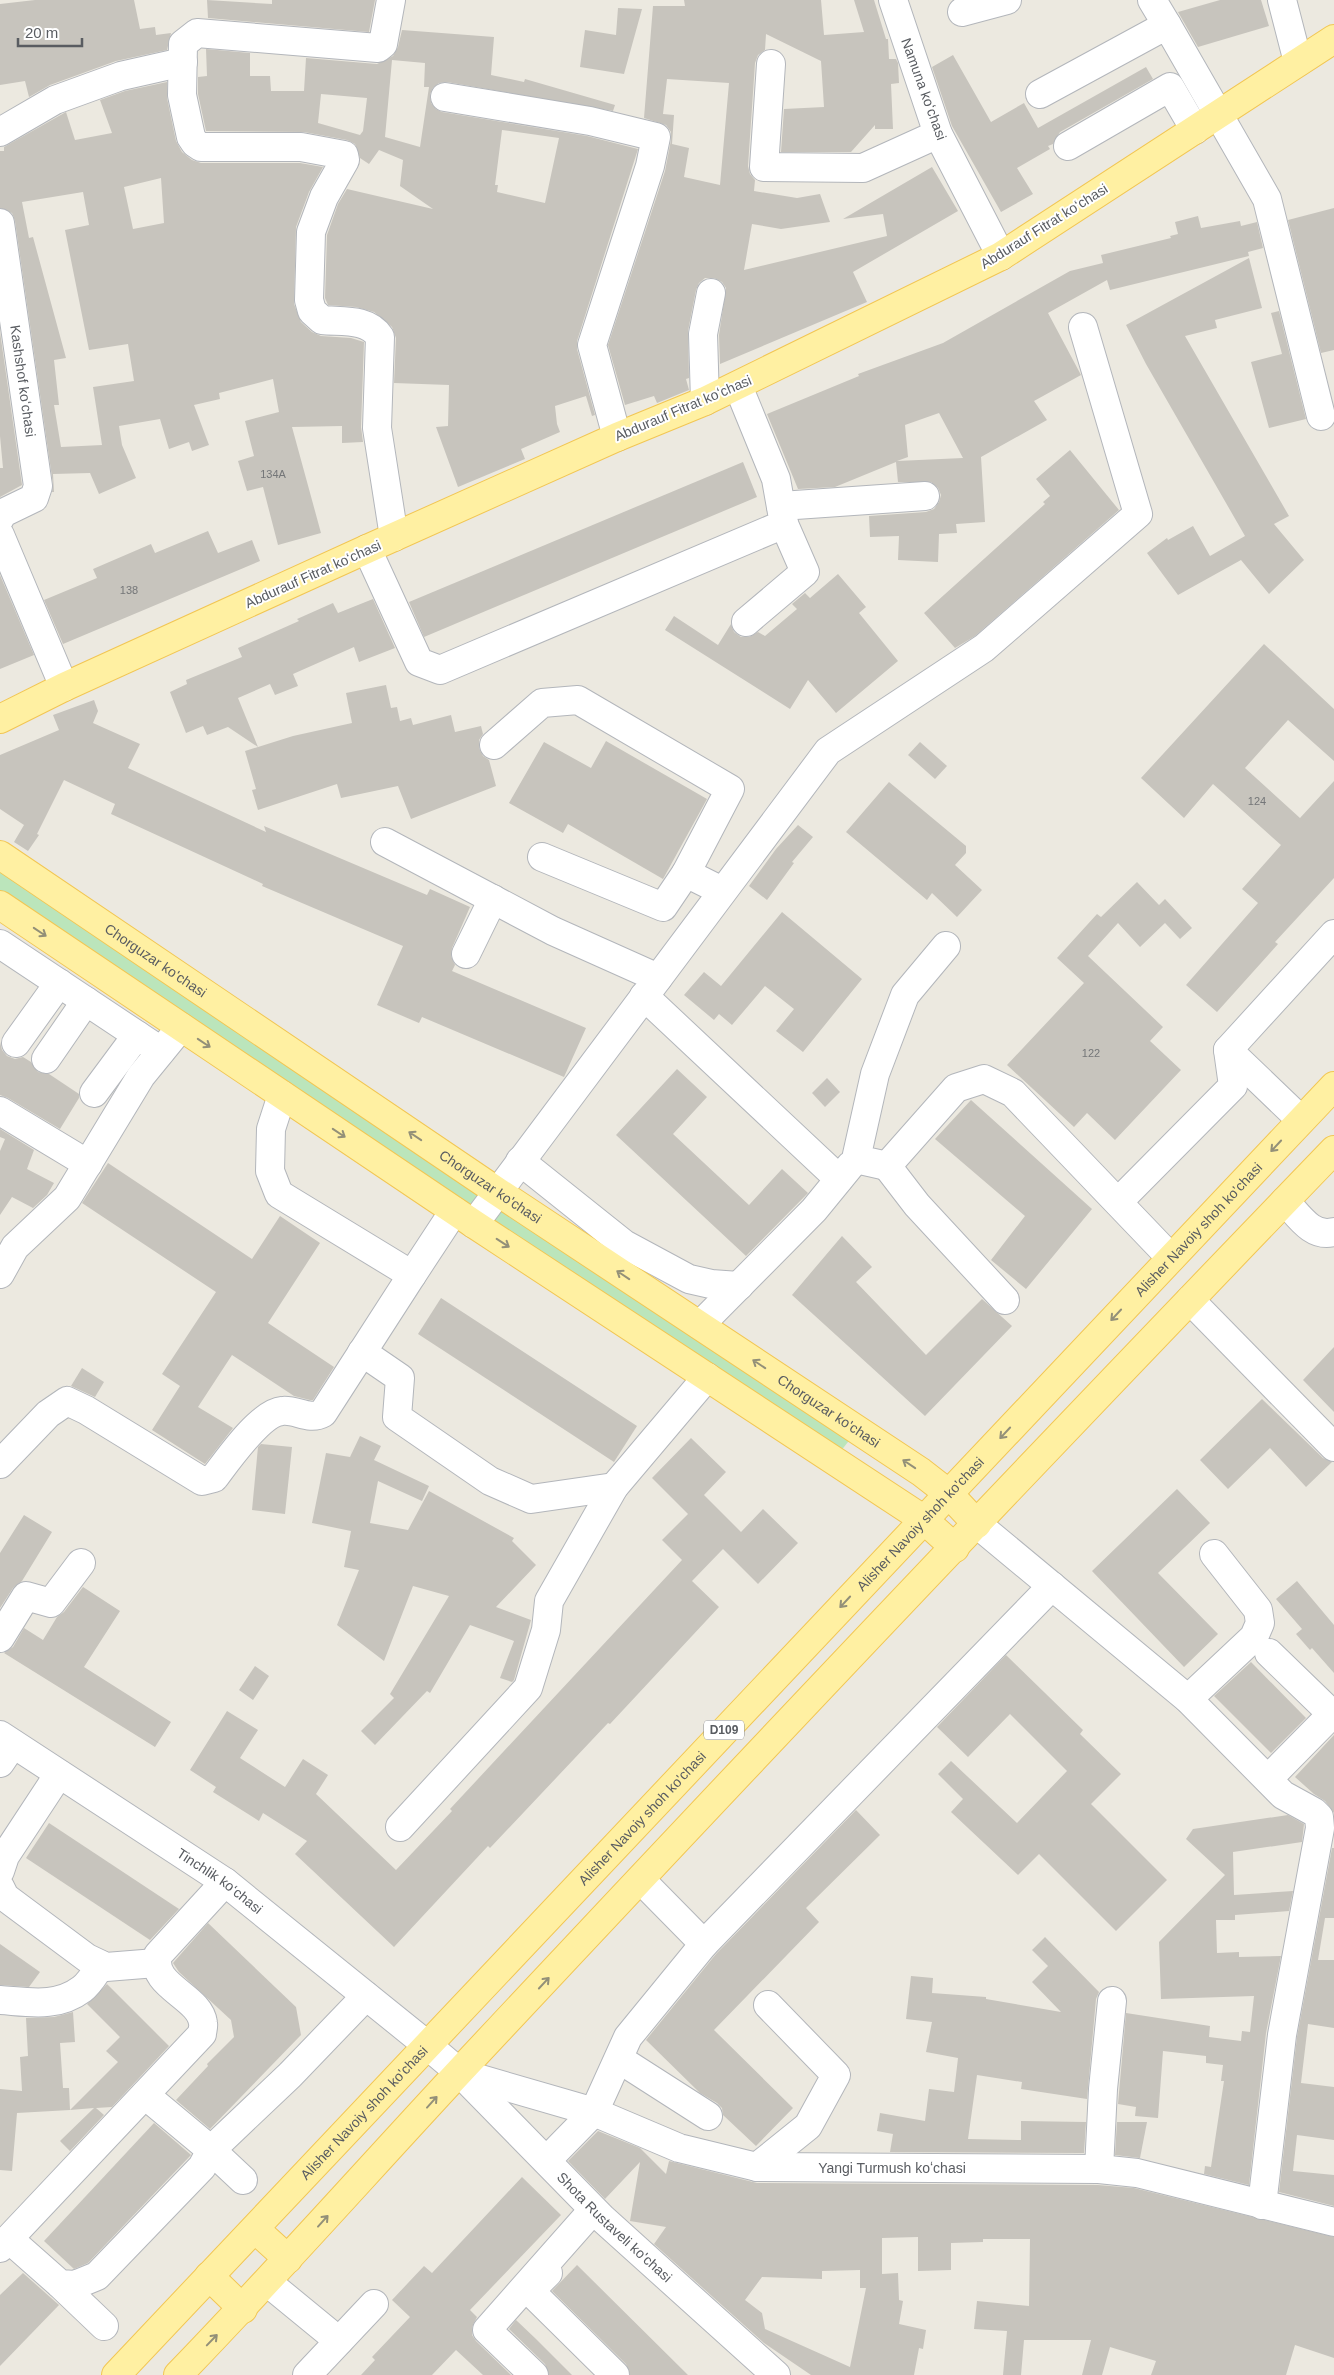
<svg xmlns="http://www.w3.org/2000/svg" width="1334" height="2375" font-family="Arial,sans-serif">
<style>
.green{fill:#bbe5bb}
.building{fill:#c7c4bd;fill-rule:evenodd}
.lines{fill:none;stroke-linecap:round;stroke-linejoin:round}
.minor-casing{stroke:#b3b6bb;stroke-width:30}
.major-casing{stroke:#f2c653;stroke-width:30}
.minor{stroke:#fff;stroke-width:28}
.major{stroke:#fff0a2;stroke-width:28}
.oneway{stroke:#939078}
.labels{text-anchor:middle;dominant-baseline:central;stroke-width:4;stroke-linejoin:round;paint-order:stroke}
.number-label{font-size:11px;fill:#747678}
.shield{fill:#fff;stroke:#8b8d90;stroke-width:1}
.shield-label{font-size:12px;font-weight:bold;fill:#595c61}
.street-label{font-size:14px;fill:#595c61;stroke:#fff}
</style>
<rect width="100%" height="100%" fill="#ece9e0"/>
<polygon class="green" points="0,866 852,1437 840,1452 0,892"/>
<g class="building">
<polygon points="35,0 134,0 140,29 155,27 156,35 171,33 167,50 116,61 50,85 29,97 25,81 0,85 0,4"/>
<polygon points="207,0 272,4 272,0 375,0 369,32 208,18"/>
<path d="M684 0H821L824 35 864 32 854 0H874L886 39H888L889 59H896L898 63 899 83 891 84 893 129H875V125L851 152H781L784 109 824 107 821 61 766 34 765 50 758 55 755 63 748 166 750 174 755 180 754 191 797 198 820 194 830 222 781 229 752 224 744 270 887 236 883 214 843 219 932 167 958 211 853 272 867 302 720 364 719 335 726 288 722 282 714 278H705L699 283 696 290 688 331 689 378 686 379 689 390 657 403 654 396 625 405 608 345 665 171 671 140V132L666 125 644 118 653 6H685ZM667 79 729 83 720 185 684 177 689 148 672 144 674 115 663 114Z"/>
<polygon points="1220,0 1261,0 1269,26 1198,47 1178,12"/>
<polygon points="618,8 642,9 624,74 580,67 585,30 616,35"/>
<path d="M402 30 494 37 491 75 524 82 525 79 615 105 613 111 447 82 439 83 433 88 430 94 431 103 436 109 442 112 587 136 638 149 577 341V349L595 415 592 416 586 396 555 406 557 424 560 432 521 449 525 459 458 487 436 427 448 426 449 385 394 383 396 338 392 327 374 312 356 307 328 305 325 298 327 235 338 204 347 189 433 209 400 186 403 160 379 150 369 164 360 158 355 144 347 140 304 132 206 131 198 94V77L207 76 206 49 250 53V76H270L271 91H304L306 58 377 64 393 56 398 47ZM392 60 425 63 424 87H429L420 147 385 137ZM321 94 367 98 363 131 360 135 318 123ZM502 130 559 138 545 203 497 192 498 185H495Z"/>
<polygon points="953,55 991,122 1024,103 1038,128 1146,67 1153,79 1060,132 1053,144 1048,146 1050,149 1017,168 1033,194 1001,212 952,126 932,67"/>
<path d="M167 82V98L176 141 182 152 192 160 201 163H300L323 167 309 192 296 227 294 304 301 322 312 332 321 336 351 338 364 342 361 427 363 442 342 443V426L292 427 321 533 278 545 263 487 247 491 238 461 254 456 245 421 279 412 273 379 219 393 220 399 194 405 209 445 192 451 189 442 169 449 160 419 119 426 122 445 136 478 99 494 90 473 53 474 54 492H52L53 484 15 221 12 213 0 208V151H4V147L66 112 75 140 112 133 100 100 125 91ZM161 178 164 223 133 229 124 187ZM83 192 89 225 65 230 89 350 128 344 134 381 93 387 102 445 61 447 54 405H59L54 360 66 358 33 237 29 238 22 202Z"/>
<polygon points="1334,208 1334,350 1321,353 1288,220"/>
<path d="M1198 216 1201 228 1240 221 1241 226 1257 222 1263 248 1248 252 1249 256 1110 290 1107 280 1048 313 1081 375 1034 401 1047 420 981 457 985 522 956 524 957 533 939 534 938 562 898 560 899 536 870 537 869 516 926 512 934 509 939 502 941 495 938 488 931 482H898L896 462 835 487 798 489 767 414 859 376 858 374 943 343 1070 271 1103 263 1101 255 1171 238 1170 236 1178 234 1175 222ZM939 413 963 458 897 461 908 457 905 425Z"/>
<polygon points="1249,258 1262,308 1215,320 1217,328 1185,336 1289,516 1274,524 1304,560 1269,594 1241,560 1178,595 1147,553 1167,538 1168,540 1193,526 1210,556 1245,536 1146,364 1126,325"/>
<polygon points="1279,311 1306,419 1269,428 1251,362 1282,354 1271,313"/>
<polygon points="0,332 22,485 0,497 0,468 3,468 0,436"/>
<polygon points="1070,450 1119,510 975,636 955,648 924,613 1045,504 1043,502 1050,496 1036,479"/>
<polygon points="743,462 757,497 424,637 409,602"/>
<polygon points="208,531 218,553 252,540 260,561 63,644 44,600 97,578 93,569 151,544 155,553"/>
<polygon points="838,574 866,607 859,613 898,661 836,713 808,680 790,709 665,630 674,616 718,645 731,624 734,632 741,637 749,637 758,632 765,636 797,609 792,604 805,593 810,598"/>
<polygon points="0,575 34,655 0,669"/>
<polygon points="373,599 395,648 359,662 354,647 293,674 298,686 275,695 270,684 238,698 258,747 293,736 352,723 346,693 386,685 391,708 397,707 400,721 411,718 413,725 451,715 455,732 481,726 483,734 479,740 479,748 483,756 489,760 496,786 411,819 398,786 341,798 337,784 258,810 252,790 256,789 245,751 258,747 228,727 207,735 203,726 186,733 170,692 187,684 186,680 242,657 238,648 299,621 297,619 333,603 338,613"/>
<polygon points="1264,644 1334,709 1334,761 1288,720 1245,768 1300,818 1334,781 1334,878 1275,942 1278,944 1217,1012 1186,985 1258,903 1242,889 1281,845 1213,784 1184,818 1141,778"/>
<polygon points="94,700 98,711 93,723 140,744 128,768 266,832 264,826 427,895 430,889 470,907 452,948 451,956 455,965 452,971 586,1028 564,1077 422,1017 419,1023 377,1005 403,946 262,886 263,884 111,814 115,804 64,780 37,834 39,835 28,851 14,842 24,825 0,809 0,755 59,730 53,715"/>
<polygon points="606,741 707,799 663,879 568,824 563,833 509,803 544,742 591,768"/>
<polygon points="920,742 947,766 935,779 908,755"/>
<polygon points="889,782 966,846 966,853 955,865 982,890 957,917 932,893 927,900 846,832"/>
<polygon points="798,825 813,837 792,862 794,863 767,900 749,886 776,849"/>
<polygon points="1137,882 1159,905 1165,899 1192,928 1180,939 1165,923 1140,947 1118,923 1088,956 1163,1027 1150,1041 1181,1070 1115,1140 1087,1113 1074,1127 1007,1065 1084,983 1057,958 1097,914 1101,917"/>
<polygon points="782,912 862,979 803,1052 776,1031 794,1009 765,986 732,1025 719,1014 714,1020 684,995 704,972 721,986"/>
<polygon points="0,1042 2,1050 7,1056 15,1059 23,1057 31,1062 38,1072 49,1074 79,1094 79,1098 60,1129 8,1098 0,1095"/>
<polygon points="677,1069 707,1097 673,1134 749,1205 782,1169 808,1193 746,1256 616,1135"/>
<polygon points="827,1078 840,1092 825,1107 812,1093"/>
<polygon points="971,1100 1092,1209 1026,1289 991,1260 1025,1216 935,1139"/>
<polygon points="0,1129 34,1150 27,1169 54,1183 47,1195 33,1208 12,1197 0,1215 0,1151 5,1139 0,1137"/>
<polygon points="108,1163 252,1259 280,1216 320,1243 268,1323 334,1367 313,1400 310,1400 294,1396 232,1355 198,1407 233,1428 205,1464 152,1430 180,1386 162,1374 216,1292 82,1203"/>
<polygon points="842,1236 872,1267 856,1282 926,1355 982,1299 1012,1326 925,1416 792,1295"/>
<polygon points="441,1298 637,1426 614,1462 418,1334"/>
<polygon points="1334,1347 1334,1412 1303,1380"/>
<polygon points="82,1368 104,1382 95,1397 71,1386"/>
<polygon points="1262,1399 1323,1458 1332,1462 1306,1487 1270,1448 1228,1489 1200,1460"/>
<polygon points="360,1436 381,1446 374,1460 429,1486 422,1501 378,1481 370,1523 408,1530 429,1491 514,1538 512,1541 536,1565 496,1607 531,1620 514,1680 512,1682 500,1678 514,1641 470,1625 430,1693 427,1691 375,1745 361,1731 394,1698 390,1694 449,1596 413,1586 384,1661 337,1625 359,1570 344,1567 351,1531 312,1523 326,1453 350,1457"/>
<polygon points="691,1438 726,1472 704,1495 741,1532 763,1509 798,1543 758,1584 723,1549 692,1581 719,1607 610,1724 608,1723 490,1848 488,1846 394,1947 295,1854 307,1841 263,1813 259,1821 213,1792 216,1787 190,1770 227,1711 258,1730 240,1758 285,1787 303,1759 328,1775 316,1794 396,1870 452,1811 450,1809 682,1560 662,1540 688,1514 652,1478"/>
<polygon points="261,1444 292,1447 285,1514 252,1510 258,1447"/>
<polygon points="1177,1489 1210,1523 1158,1573 1218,1634 1184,1667 1092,1571"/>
<polygon points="24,1515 52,1532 22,1581 13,1588 0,1608 0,1553"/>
<polygon points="1297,1581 1334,1625 1334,1673 1312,1648 1310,1650 1296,1634 1302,1629 1276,1599"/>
<polygon points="83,1587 120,1611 84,1667 171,1722 155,1747 4,1653 13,1647 24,1628 43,1640 57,1617 64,1612"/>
<polygon points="1006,1655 1083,1730 1080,1734 1121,1774 1091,1804 1167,1880 1116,1931 1039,1854 1018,1875 951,1812 963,1799 938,1774 951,1761 1017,1823 1067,1771 1010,1714 968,1757 937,1727"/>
<polygon points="1251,1662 1306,1718 1271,1753 1214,1696"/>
<polygon points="255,1666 269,1676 253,1700 239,1690"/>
<polygon points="1334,1735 1334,1813 1325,1801 1314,1794 1295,1777"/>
<polygon points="856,1810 880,1835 806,1908 819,1922 714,2030 793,2108 756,2146 723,2115 722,2108 717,2103 700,2093 646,2040 716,1954"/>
<polygon points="1288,1815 1304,1824 1302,1842 1233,1852 1234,1895 1293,1891 1289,1911 1235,1915 1235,1920 1216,1920 1217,1953 1239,1952 1239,1957 1281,1956 1266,2033 1249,2185 1204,2174 1205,2166 1211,2167 1224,2081 1221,2081 1223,2065 1206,2063 1206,2056 1163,2051 1158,2118 1135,2116 1136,2107 1118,2104 1126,2013 1210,2026 1209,2037 1241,2041 1242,2031 1250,2032 1254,1996 1161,1999 1159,1942 1225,1875 1186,1839 1193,1829"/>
<polygon points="49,1823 179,1909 150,1940 26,1858"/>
<polygon points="1332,1848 1334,1848 1334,1918 1325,1918 1318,1960 1334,1960 1334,2028 1308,2024 1301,2083 1334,2087 1334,2140 1297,2135 1293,2171 1334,2175 1334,2206 1279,2192 1297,2037"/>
<polygon points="208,1923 296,2007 301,2035 210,2129 176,2100 208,2066 207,2064 234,2037 231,2020 179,1972 173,1963"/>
<polygon points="1045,1937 1099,1992 1096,1999 1087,2099 1021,2089 1022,2082 977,2075 968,2139 1021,2140 1021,2121 1086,2122 1084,2153 890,2152 893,2134 877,2131 880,2113 925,2121 929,2089 954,2092 958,2058 926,2052 932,2022 906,2019 911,1976 933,1978 932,1993 986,1997 986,1999 1061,2012 1032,1982 1048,1966 1032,1950"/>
<polygon points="0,1944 40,1972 29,1987 0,1985"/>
<polygon points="107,1984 169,2046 112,2107 96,2108 104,2115 70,2151 60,2141 94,2108 70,2110 118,2062 106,2051 120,2037 87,2004"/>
<polygon points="73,2012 75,2042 60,2043 63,2088 69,2088 70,2110 17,2113 12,2171 0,2170 0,2089 22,2091 20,2057 28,2056 26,2018 54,2017"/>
<polygon points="1117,2122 1147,2122 1140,2158 1115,2155"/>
<polygon points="154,2123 191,2155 88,2263 74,2269 44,2241"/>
<path d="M598 2131 640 2148 666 2174 669 2161 757 2183 1098 2185 1134 2188 1334 2237V2358L1295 2345 1286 2375H1151L1156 2361 1110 2347 1102 2375H1082L1091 2340H1024L1021 2375H1003L1007 2331 974 2329 977 2301 1029 2306 1030 2239H983V2242L951 2243V2270L918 2271V2237L882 2238V2274L898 2273 899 2300 903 2301 899 2324 926 2330 923 2349 919 2348 914 2375H811L764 2343 654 2244 666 2227 630 2221 640 2162 605 2199 568 2161ZM860 2270V2288H866L850 2367 765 2329 762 2313 745 2300 762 2277 822 2279V2271Z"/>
<polygon points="522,2177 561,2215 470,2310 477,2317 472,2327 472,2335 476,2341 511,2375 483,2375 456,2350 432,2375 361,2375 375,2360 372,2357 410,2317 392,2300 424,2266 432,2273"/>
<polygon points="577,2265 688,2375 630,2375 626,2364 552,2291"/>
<polygon points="23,2273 59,2305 0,2366 0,2295"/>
<polygon points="516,2320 536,2339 572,2375 549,2375 545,2364 509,2329"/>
</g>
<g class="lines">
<defs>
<g id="minor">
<path d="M391 0 383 44 378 48 197 33 183 44 182 95 191 137 195 143 201 147H301L344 155 345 160 324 197 311 232 309 300 312 311 322 320C342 322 368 318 380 337L377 428 394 537"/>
<polyline points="893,0 938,134 1001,256"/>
<polyline points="1152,0 1167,25"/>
<polyline points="1282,0 1298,62"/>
<polyline points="962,12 1007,0"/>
<polyline points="771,64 764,167 863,168 938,134"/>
<polyline points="1040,94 1167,25 1267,199 1321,416"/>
<polyline points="445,97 590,121 656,137 650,166 592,345 617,437"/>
<polyline points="0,132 55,100 121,76 183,62"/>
<polyline points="1068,146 1170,87 1195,130"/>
<polyline points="0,223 38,486 34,498 1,514 0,518"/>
<polyline points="705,401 703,334 711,293"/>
<polyline points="781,506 925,496"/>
<polyline points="0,535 64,687"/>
<polyline points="367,549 419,662 440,670 784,524 776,479 738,386"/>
<polyline points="746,622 805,572 784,524"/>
<polyline points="494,745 542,703 578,700 730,789 686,873"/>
<polyline points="385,842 553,931 658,978"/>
<polyline points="542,857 663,907 686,873 722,891"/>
<polyline points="0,944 161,1051"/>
<polyline points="466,954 493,899"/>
<polyline points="644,996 839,1179"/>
<polyline points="16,1043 59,983"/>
<polyline points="1228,1050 1301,1120"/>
<polyline points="46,1059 86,1001"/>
<polyline points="94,1093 137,1035"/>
<polyline points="282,1095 271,1129 270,1171 279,1194 412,1275 454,1211"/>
<polyline points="0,1111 88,1164"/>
<polyline points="520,1161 624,1244 689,1279 711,1284 739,1286"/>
<polyline points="887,1166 856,1159 875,1074 905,995 946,946"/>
<path d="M1285 1201C1299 1216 1312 1238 1334 1232"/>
<polyline points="1118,1202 1233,1086 1228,1050 1334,934"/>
<polyline points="474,1224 828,751 984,648 1138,514 1083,327"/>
<polyline points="0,1274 15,1247 67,1198 141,1076 181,1027"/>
<polyline points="1005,1300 917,1205 887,1166 956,1088 984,1079 1013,1093 1171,1258"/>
<polyline points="1190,1300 1334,1447"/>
<polyline points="700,1325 814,1210 850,1166"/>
<polyline points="362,1352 400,1378 397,1417 490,1481 531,1499 614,1487"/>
<path d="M0 1464 48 1414 67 1401 86 1410 202 1481 214 1478C227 1461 260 1413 282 1411 296 1409 309 1421 323 1413L412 1275"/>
<polyline points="977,1524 1188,1699 1283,1795 1314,1812 1319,1817 1320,1828 1282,2035 1262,2205"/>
<polyline points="0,1638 26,1596 51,1603 81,1563"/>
<polyline points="1269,1653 1334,1716"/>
<polyline points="1188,1699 1254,1637 1260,1623 1258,1610 1214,1554"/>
<path id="s1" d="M0 1735 225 1882 427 2045 459 2072 603 2219 776 2375"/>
<polyline points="0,1763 13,1744"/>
<polyline points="1268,1779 1332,1714"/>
<polyline points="400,1827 528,1688 546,1630 549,1601 614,1487 707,1377"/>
<polyline points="0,1871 5,1856 59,1774"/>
<polyline points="641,1880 704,1944"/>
<polyline points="0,1887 5,1897 87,1958 106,1967 156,1963"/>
<path d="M0 2000C29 2002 57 2008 82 1989 90 1983 96 1972 101 1965"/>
<polyline points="619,2059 708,2116"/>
<polyline points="463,2074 594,2112 679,2148 757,2167 1099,2169 1137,2173 1334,2222"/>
<polyline points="547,2160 594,2112 628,2037 704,1944 1052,1586"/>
<polyline points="757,2167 808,2126 836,2075 768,2005"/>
<polyline points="1099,2169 1103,2089 1112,2001"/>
<polyline points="243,2180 211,2150 290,2075 366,1996"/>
<polyline points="9,2239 60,2284 75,2285 97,2276 202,2167 211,2150 145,2095"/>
<path d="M0 2248 202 2034C202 2031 204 2026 203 2023 200 1996 149 1986 158 1955L225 1882"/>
<polyline points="548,2273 530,2291 615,2375"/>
<polyline points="267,2282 339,2341"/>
<polyline points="60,2284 104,2326"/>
<polyline points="307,2375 374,2304"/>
<polyline points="534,2375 487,2330 593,2210"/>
</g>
<g id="major">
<polyline points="0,719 64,687 367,549 617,437 705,401 1001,256 1334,39"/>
<path id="s2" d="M0 855 498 1192 921 1472 948 1493 977 1524"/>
<polyline points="0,905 474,1224 923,1519 955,1548"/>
<polyline points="255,2229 288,2259"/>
<polyline points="209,2276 243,2309"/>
<path id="s3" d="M116 2375 1334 1086"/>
<path d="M178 2375C274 2276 366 2172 460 2071 749 1762 1040 1455 1334 1150"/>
</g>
</defs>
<use href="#minor" class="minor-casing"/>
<use href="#major" class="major-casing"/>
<use href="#minor" class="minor"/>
<use href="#major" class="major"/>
</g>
<defs><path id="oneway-shaft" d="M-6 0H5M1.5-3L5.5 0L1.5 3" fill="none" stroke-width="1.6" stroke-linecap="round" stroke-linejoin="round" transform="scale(1.25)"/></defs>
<g class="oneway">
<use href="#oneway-shaft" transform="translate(40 932) rotate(34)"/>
<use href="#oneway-shaft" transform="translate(204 1043) rotate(34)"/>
<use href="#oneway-shaft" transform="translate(339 1133) rotate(34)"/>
<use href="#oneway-shaft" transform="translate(415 1136) rotate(-146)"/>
<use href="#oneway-shaft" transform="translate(1276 1146) rotate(133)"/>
<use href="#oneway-shaft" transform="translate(503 1243) rotate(33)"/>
<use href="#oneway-shaft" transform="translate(623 1275) rotate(-146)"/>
<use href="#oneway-shaft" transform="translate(1116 1315) rotate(133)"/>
<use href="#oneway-shaft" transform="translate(759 1364) rotate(-146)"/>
<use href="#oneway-shaft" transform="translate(1005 1433) rotate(133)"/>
<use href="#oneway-shaft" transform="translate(909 1464) rotate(-146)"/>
<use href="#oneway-shaft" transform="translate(845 1602) rotate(133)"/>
<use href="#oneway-shaft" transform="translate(544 1983) rotate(-47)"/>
<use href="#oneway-shaft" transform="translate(432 2102) rotate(-48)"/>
<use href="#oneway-shaft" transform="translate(323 2221) rotate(-48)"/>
<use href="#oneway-shaft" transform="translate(212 2340) rotate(-46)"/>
</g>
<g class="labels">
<g class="number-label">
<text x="273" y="474">134A</text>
<text x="129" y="590">138</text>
<text x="1257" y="801">124</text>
<text x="1091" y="1053">122</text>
</g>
<rect class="shield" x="704" y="1720.5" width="40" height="19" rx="4"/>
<g class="shield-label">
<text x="724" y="1730">D109</text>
</g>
<g class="street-label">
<text transform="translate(924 89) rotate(70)">Namuna koʻchasi</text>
<text transform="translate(1044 226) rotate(-32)">Abdurauf Fitrat koʻchasi</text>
<text transform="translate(23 381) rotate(82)">Kashshof koʻchasi</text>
<text transform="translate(683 408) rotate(-23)">Abdurauf Fitrat koʻchasi</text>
<text transform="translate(313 574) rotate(-24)">Abdurauf Fitrat koʻchasi</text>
<text stroke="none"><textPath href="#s2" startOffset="188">Chorguzar ko'chasi</textPath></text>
<text stroke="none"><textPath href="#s2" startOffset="592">Chorguzar ko'chasi</textPath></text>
<text stroke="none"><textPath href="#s3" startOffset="1576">Alisher Navoiy shoh ko'chasi</textPath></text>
<text stroke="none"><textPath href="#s2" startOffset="998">Chorguzar ko'chasi</textPath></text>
<text stroke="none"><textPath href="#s3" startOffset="1171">Alisher Navoiy shoh ko'chasi</textPath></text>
<text stroke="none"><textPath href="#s3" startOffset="766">Alisher Navoiy shoh ko'chasi</textPath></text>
<text stroke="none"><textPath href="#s1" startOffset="264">Tinchlik kо‘chasi</textPath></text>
<text stroke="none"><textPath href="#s3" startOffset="361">Alisher Navoiy shoh ko'chasi</textPath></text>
<text x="892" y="2168">Yangi Turmush koʻchasi</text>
<text stroke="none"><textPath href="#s1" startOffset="790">Shota Rustaveli ko'chasi</textPath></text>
</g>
</g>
<path d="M18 38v8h64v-8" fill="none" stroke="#595c61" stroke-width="2.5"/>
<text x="25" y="38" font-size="15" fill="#595c61" stroke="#ffffff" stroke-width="4" paint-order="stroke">20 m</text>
</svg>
